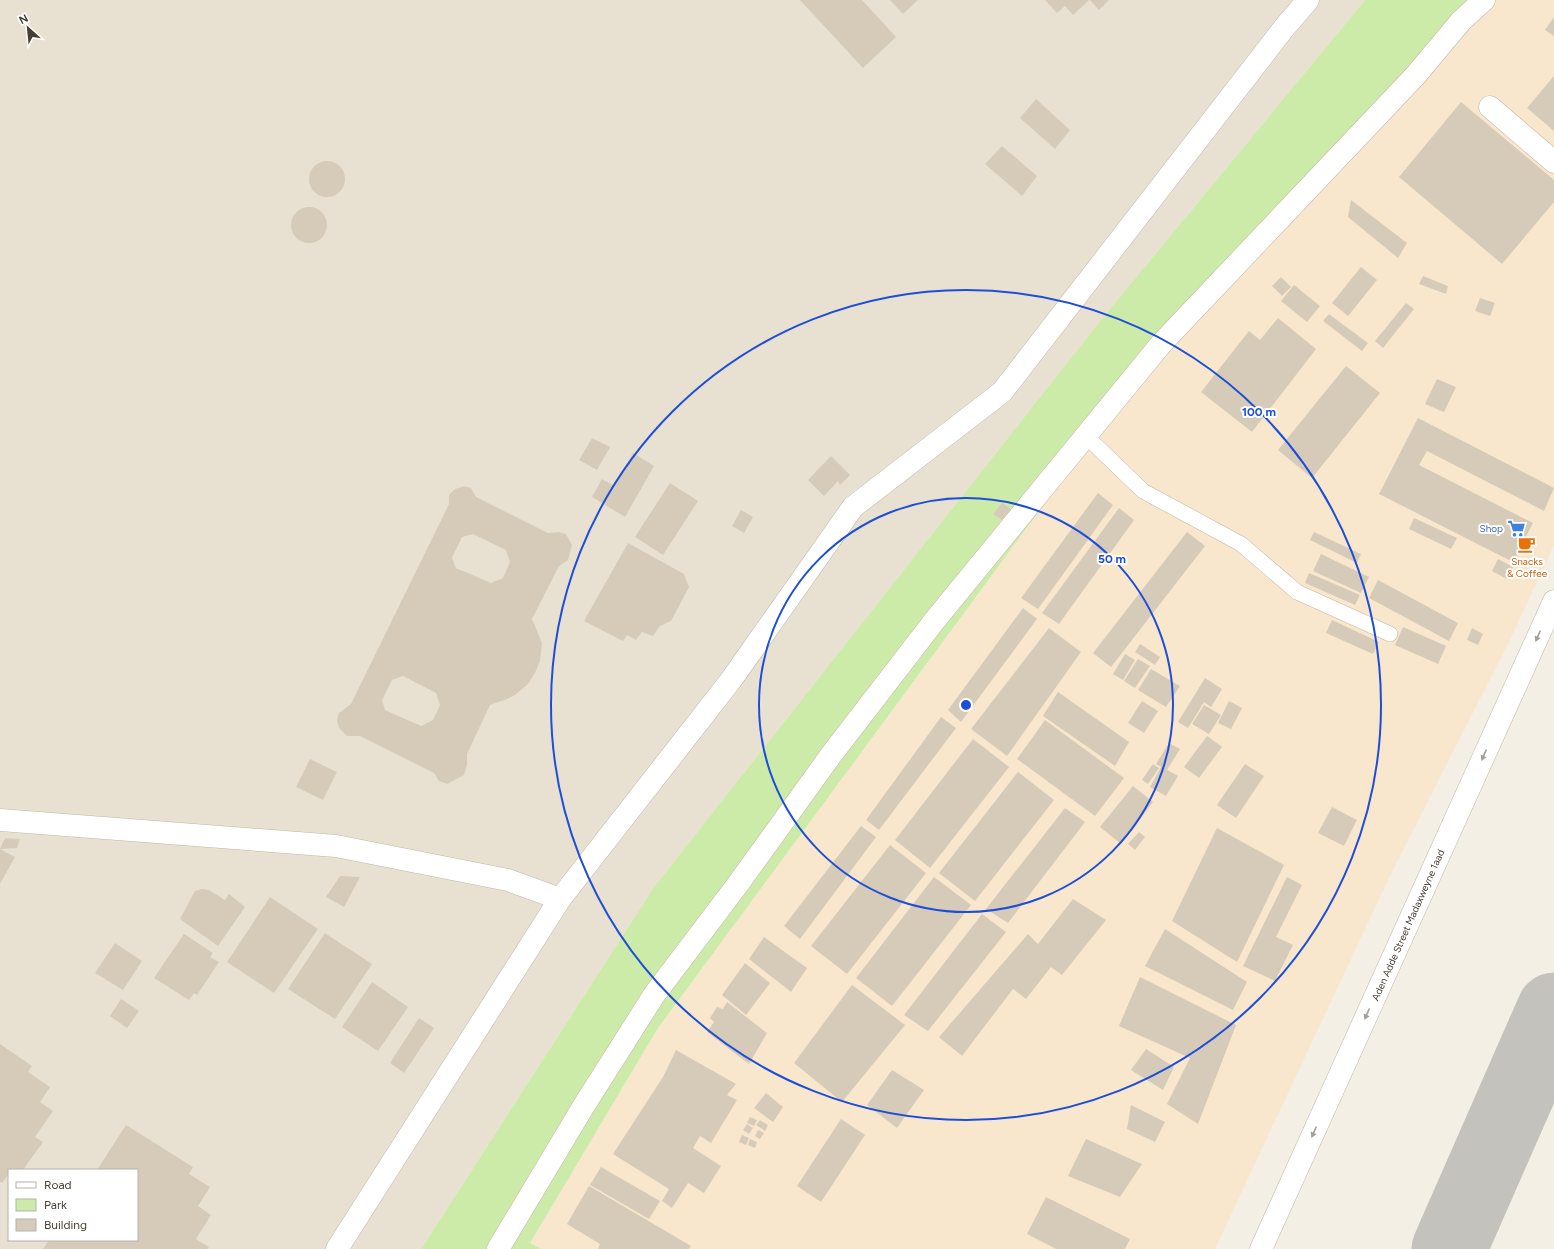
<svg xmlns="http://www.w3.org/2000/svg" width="1554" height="1249" font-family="Figtree,sans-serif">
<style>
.residential{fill:#e8e1d2;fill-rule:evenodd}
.commercial{fill:#f8e7cd}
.green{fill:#cceba9}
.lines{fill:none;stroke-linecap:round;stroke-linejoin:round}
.taxiway{stroke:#c4c2bc;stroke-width:75}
.building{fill:#d6cbb9;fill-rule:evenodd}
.service-casing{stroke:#c0b7a6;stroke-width:16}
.minor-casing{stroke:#c0b7a6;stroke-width:23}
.service{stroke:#fff;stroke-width:15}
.minor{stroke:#fff;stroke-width:22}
.oneway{fill:#a29f9a}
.ring{fill:none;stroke:#1d4ed8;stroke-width:2}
.labels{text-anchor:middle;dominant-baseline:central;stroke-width:4;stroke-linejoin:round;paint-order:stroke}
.shop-label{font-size:10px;fill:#366cbe;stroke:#fff;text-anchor:end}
.food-label{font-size:10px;fill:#c56008;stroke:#fff}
.street-label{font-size:10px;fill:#463f34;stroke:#fff}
.centre{fill:#1d4ed8;stroke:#fff;stroke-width:2}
.ring-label{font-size:12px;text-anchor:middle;font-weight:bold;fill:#1d4ed8;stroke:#fff;stroke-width:4;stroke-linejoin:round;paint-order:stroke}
</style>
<rect width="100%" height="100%" fill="#f4efe4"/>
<path class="residential" d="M0 0H1365L1100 321 654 887 421 1249H0ZM9 1170H137V1240H9Z"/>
<polygon class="commercial" points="1493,0 1554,0 1554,545 1511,638 1390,876 1215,1249 541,1249 530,1243 658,1028 1113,411"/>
<polygon class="green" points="1365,0 1493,0 1113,411 658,1028 530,1243 541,1249 421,1249 654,887 1100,321"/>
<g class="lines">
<polyline class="taxiway" points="1449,1249 1554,1010"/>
</g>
<g class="building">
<polygon points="800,0 862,0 896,37 863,68"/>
<polygon points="890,0 918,0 903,14"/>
<polygon points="1045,0 1089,0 1073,15 1065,6 1057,13"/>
<polygon points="1090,0 1109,0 1099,10"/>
<polygon points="1554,17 1554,36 1545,30"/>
<polygon points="1554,76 1554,131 1527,108"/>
<polygon points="1036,99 1070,130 1055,149 1020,118"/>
<polygon points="1461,102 1554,180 1554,202 1502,264 1399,177"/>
<polygon points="1002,146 1037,176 1022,196 985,164"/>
<circle cx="327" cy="179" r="18"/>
<polygon points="1351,200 1407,243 1398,258 1348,217"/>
<circle cx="309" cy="225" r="18"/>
<polygon points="1361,267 1377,280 1348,316 1332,303"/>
<polygon points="1423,276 1448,286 1446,294 1419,284"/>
<polygon points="1281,277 1291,287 1282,296 1272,286"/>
<polygon points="1294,285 1320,306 1307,322 1281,301"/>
<polygon points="1480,298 1495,303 1490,316 1475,311"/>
<polygon points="1406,303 1414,309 1383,348 1375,341"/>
<polygon points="1329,314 1368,343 1362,351 1323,321"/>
<polygon points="1278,318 1316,349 1252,432 1201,392 1249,331 1260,340"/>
<polygon points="1346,366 1380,393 1312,478 1278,450"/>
<polygon points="1437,379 1456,387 1444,412 1425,404"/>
<polygon points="1418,418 1554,488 1544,511 1427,451 1419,465 1533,523 1513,562 1379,494"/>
<polygon points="592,438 610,447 597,470 579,460"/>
<polygon points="633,453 654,466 625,517 592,497 602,479 614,486"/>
<polygon points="831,456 850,475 840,485 838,481 824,496 808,480"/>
<polygon points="670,483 698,501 663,555 635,537"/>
<path d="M464 486 471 488 476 497 548 533 559 532 566 534 572 545 568 560 559 566 532 619 542 643 540 661 535 673 528 684 515 695 507 699 490 705 467 754V765L464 775 447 784 439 781 434 773 360 736H347L339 728 337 720 339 713 351 704 449 504V495L455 489ZM473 534 506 550 510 562 503 578 491 583 456 568 452 558 462 537ZM403 676 436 693 440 705 433 720 421 726 385 710 382 700 392 680Z"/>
<polygon points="1098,493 1113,505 1038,609 1021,598"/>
<polygon points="1002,503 1011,509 1002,520 993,514"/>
<polygon points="1119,508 1134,520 1059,624 1042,613"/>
<polygon points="741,510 753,517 744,533 732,526"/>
<polygon points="1414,518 1457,538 1451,549 1409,529"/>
<polygon points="1187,532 1205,546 1111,667 1093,653"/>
<polygon points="1314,532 1361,554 1357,563 1310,540"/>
<polygon points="628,543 684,574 689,587 671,621 660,626 653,636 642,632 636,640 627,635 623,641 584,621"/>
<polygon points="1321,554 1369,577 1361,593 1313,571"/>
<polygon points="1498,559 1513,567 1507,579 1492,571"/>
<polygon points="1309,573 1360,595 1355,605 1305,583"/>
<polygon points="1378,580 1458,623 1449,641 1369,598"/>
<polygon points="1023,608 1037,619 961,722 948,710"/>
<polygon points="1332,620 1379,642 1373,654 1326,633"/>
<polygon points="1403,627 1446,646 1438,664 1395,645"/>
<polygon points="1049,628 1081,652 1007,756 971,729"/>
<polygon points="1472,628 1483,634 1478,645 1467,640"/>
<polygon points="1140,644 1160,657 1155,665 1135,652"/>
<polygon points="1125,654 1135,660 1123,680 1113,674"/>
<polygon points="1138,659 1150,666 1135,688 1124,681"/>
<polygon points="1151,669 1180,686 1166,707 1138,690"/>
<polygon points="1205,678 1222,689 1211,707 1204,702 1188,728 1178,722"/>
<polygon points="1058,692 1129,742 1115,766 1043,716"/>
<polygon points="1142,701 1158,711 1144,733 1128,723"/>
<polygon points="1229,701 1242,708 1231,729 1218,723"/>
<polygon points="1204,705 1221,715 1209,734 1192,724"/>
<polygon points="941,717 956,728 879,830 866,820"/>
<polygon points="1045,720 1124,778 1095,816 1017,759"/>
<polygon points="1207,736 1222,747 1199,778 1184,767"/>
<polygon points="973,739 1009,767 930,868 895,840"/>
<polygon points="1169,743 1180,749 1167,770 1178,776 1166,796 1150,787 1161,767 1156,764"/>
<polygon points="310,759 337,772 323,800 296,787"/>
<polygon points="1153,764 1159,768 1148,784 1142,780"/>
<polygon points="1245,764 1264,776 1236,818 1217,805"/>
<polygon points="1018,772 1054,800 975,901 939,873"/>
<polygon points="1133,786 1153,802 1121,844 1100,827"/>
<polygon points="1332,807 1357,820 1344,846 1318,833"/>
<polygon points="1065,808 1085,822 1008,923 986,909"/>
<polygon points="861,826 876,837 800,939 784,926"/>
<polygon points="1217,828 1284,865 1237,962 1172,921"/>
<polygon points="1139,832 1145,837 1135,850 1128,844"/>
<polygon points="5,838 20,839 17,848 0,849"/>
<polygon points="890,845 926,873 847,974 811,946"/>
<polygon points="0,849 15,857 0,884"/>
<polygon points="340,876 360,877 344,907 326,897"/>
<polygon points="934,877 971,905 892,1006 856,978"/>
<polygon points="1287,877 1302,885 1276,937 1293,945 1275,981 1243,966"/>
<polygon points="202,889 209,890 225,900 229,894 245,907 218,946 180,919 195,891"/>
<polygon points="270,897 318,929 274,993 227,962"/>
<polygon points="1073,899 1106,920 1062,975 1051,967 1026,999 1013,989 962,1056 939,1037 1028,934 1038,944"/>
<polygon points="982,914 1006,932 928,1031 904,1015"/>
<polygon points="1165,929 1247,982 1233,1010 1145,966"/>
<polygon points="325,933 372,964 335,1019 288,989"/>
<polygon points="184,934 213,953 210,957 219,962 197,995 194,993 189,1000 154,978"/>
<polygon points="764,937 807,968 791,992 749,959"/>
<polygon points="115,943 142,961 123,990 95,973"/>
<polygon points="745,963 770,983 746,1015 722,995"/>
<polygon points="1140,977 1236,1025 1198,1124 1167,1104 1190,1058 1119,1026"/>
<polygon points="372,982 408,1007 378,1051 342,1027"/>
<polygon points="852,985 905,1025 842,1102 794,1063"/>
<polygon points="121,999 139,1011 127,1028 110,1016"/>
<polygon points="727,1002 767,1033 749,1064 707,1032 714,1022 710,1018 717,1007 723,1009"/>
<polygon points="419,1018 434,1028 404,1073 390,1063"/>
<polygon points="0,1044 32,1066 28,1072 50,1087 40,1102 53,1111 35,1137 43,1142 23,1170 9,1170 9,1175 8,1175 2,1183 0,1182"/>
<polygon points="1146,1049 1174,1067 1163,1090 1131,1070"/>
<polygon points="676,1050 736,1084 727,1095 737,1100 711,1143 700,1136 693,1148 721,1166 704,1193 688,1183 672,1208 662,1201 669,1189 613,1154 663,1077"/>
<polygon points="892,1070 924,1090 897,1128 867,1105"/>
<polygon points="766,1093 783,1107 773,1122 754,1108"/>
<polygon points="1131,1105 1165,1122 1155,1142 1127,1129"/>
<polygon points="750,1117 757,1120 754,1126 747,1123"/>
<polygon points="841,1119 865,1135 821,1202 797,1186"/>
<polygon points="760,1120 768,1125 765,1131 756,1125"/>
<polygon points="747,1124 753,1128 749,1134 743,1130"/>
<polygon points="126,1125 193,1167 189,1174 210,1187 198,1206 211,1215 196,1239 209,1247 207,1249 43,1249 49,1240 137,1240 137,1170 97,1170"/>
<polygon points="758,1130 764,1133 760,1139 755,1136"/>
<polygon points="742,1135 749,1138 746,1145 739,1142"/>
<polygon points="750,1139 757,1142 755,1148 748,1145"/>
<polygon points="1086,1139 1142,1164 1120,1197 1068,1176"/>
<polygon points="601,1167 660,1201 649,1219 590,1185"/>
<polygon points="589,1186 691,1246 689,1249 598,1249 600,1244 567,1224"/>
<polygon points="1046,1197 1130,1239 1125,1249 1056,1249 1027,1234"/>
</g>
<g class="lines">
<defs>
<polyline id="service" points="1086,436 1143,491 1241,544 1297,592 1390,634"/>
<g id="minor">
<polyline points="1490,107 1554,162"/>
<polyline points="0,820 336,846 508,880 560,899"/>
<polyline points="337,1249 560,899 731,680 853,507 1002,392 1284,28 1308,0"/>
<polyline points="498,1249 583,1107 654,995 738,884 831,755 935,620 1161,344 1415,76 1461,21 1484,0"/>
<polyline points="1261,1249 1554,601"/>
</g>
</defs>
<use href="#service" class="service-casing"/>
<use href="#minor" class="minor-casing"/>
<use href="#service" class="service"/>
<use href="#minor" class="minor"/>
</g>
<defs><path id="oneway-solid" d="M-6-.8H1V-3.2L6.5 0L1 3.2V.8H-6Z"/></defs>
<g class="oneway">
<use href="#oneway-solid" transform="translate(1538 636) rotate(114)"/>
<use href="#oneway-solid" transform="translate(1484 755) rotate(114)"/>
<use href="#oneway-solid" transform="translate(1367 1014) rotate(114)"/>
<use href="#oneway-solid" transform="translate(1314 1132) rotate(114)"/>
</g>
<g class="ring">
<circle cx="966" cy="705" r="207"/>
<circle cx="966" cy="705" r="415"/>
</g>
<defs>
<symbol id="supermarket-bare" viewBox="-9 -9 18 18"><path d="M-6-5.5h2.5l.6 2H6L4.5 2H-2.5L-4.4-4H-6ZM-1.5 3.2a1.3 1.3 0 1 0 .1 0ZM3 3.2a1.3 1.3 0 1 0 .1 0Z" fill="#3f7fe0" stroke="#fff" stroke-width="2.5" paint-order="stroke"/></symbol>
<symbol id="cafe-bare" viewBox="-9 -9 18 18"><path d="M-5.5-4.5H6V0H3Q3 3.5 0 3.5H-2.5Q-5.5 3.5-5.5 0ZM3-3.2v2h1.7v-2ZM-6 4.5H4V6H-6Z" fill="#e8710a" stroke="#fff" stroke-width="2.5" paint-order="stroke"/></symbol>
</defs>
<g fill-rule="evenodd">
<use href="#supermarket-bare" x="1504" y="516" width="25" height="25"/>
<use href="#cafe-bare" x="1514" y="532" width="25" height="25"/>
</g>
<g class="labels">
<g class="shop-label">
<text x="1503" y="528">Shop</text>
</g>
<g class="food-label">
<text x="1527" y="561">Snacks<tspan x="1527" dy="12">&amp; Coffee</tspan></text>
</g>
<g class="street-label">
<text transform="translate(1408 925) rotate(-66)">Aden Adde Street Madaxweyne 1aad</text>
</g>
</g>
<circle cx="966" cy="705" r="6" class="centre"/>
<g class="ring-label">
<text x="1259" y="416">100 m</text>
<text x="1112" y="563">50 m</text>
</g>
<rect x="8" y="1169" width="130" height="72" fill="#ffffff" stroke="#b5b2ae"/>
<rect x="16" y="1182" width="20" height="6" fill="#ffffff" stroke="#b5b2ae"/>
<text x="44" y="1189" font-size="12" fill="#463f34">Road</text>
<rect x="16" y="1199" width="20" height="12" fill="#cceba9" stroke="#b5b2ae"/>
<text x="44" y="1209" font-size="12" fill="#463f34">Park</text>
<rect x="16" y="1219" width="20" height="12" fill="#d6cbb9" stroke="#b5b2ae"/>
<text x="44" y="1229" font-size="12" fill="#463f34">Building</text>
<g transform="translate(28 28) rotate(333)" stroke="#ffffff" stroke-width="3" paint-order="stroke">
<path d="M0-3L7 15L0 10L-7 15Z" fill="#463f34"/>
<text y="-6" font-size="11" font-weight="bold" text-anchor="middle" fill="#463f34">N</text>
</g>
</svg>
